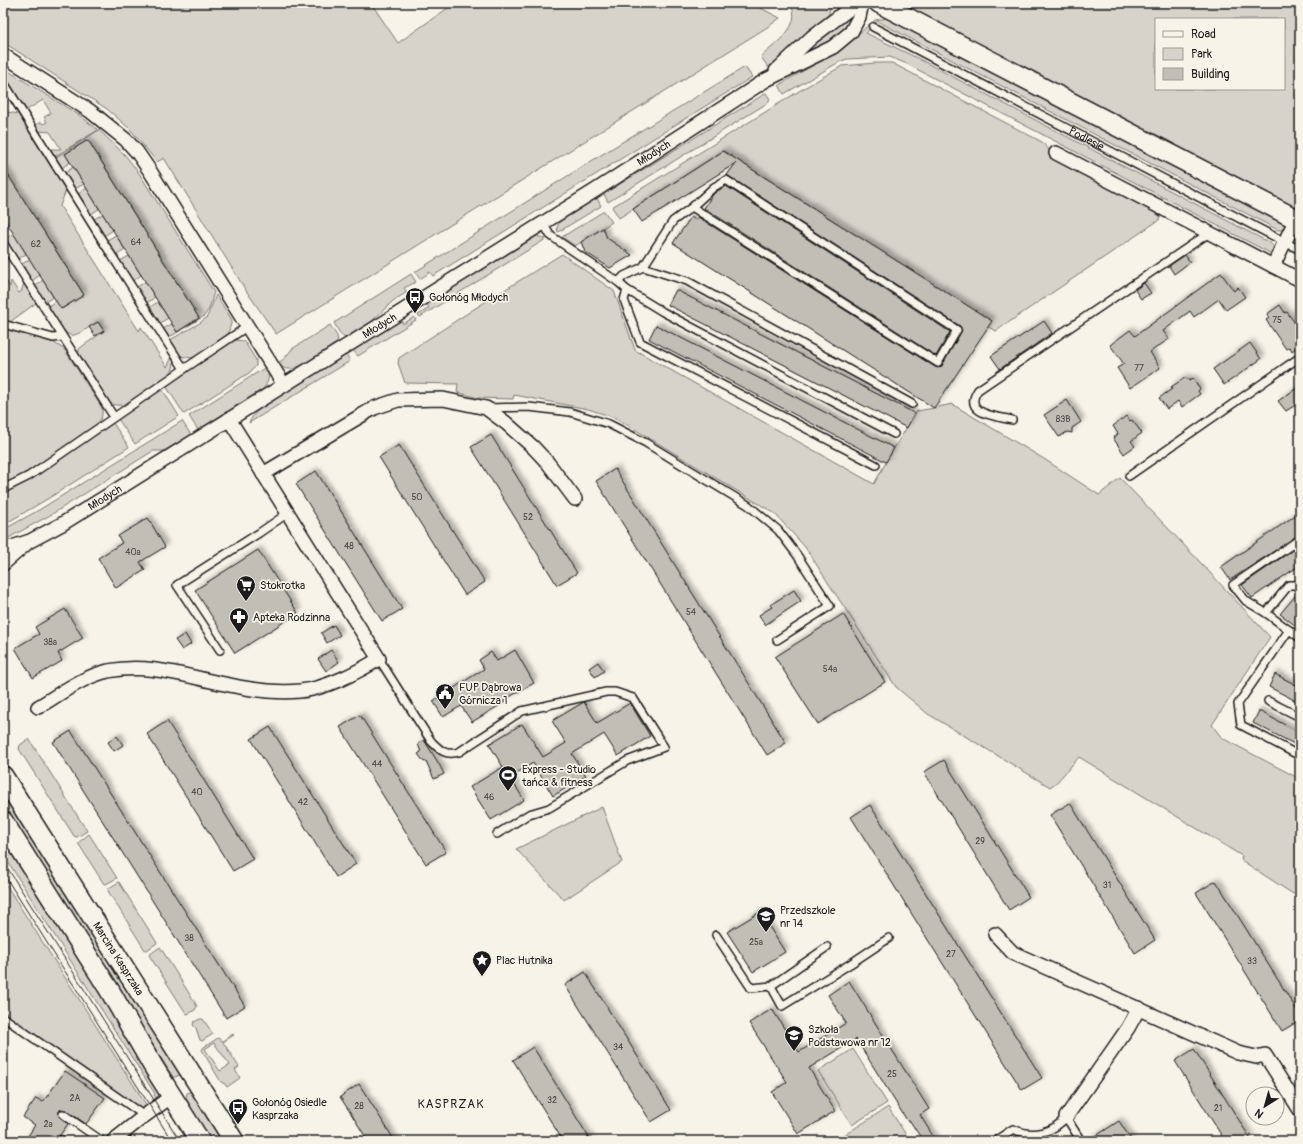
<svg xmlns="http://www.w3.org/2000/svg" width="1303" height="1144" font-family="Pangolin,sans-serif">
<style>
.green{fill:#d7d3cb;stroke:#7a7874;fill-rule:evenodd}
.building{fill:#c0beb5;stroke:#1c1c1c;filter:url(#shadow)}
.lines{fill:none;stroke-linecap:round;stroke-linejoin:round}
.lane-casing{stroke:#1c1c1c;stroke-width:10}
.street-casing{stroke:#1c1c1c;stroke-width:16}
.secondary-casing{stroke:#1c1c1c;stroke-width:22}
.lane{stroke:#f7f3e8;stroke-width:7}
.street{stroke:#f7f3e8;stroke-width:13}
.secondary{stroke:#f7f3e8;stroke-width:19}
.tram{stroke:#1c1c1c;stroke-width:1}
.labels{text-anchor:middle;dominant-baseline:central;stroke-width:3.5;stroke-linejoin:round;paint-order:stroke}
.number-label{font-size:9px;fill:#454442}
.street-label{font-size:11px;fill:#1c1c1c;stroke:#f7f3e8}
.poi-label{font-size:11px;fill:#1c1c1c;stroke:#f7f3e8;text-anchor:start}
.neighbourhood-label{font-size:12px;letter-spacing:1px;fill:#1c1c1c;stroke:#f7f3e8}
</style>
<defs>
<filter id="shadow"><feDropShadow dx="3.5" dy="-3.5" stdDeviation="2" flood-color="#0004"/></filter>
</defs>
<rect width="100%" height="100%" fill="#f7f3e8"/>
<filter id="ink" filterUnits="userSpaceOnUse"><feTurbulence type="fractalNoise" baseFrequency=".025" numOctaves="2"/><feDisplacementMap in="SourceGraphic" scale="8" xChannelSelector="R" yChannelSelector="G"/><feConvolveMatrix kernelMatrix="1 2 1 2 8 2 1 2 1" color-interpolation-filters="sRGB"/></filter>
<g filter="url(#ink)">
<g class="green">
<polygon points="3,3 371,3 398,43 455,3 751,3 780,18 769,26 276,334 245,289 164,158 157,162 130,129 107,109 3,42"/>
<path d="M790 3H831L829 13 826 18 780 59 768 67 761 57C775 43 804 26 790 3Z"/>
<path d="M897 3H1300V212ZM1156 19H1284V89H1156Z"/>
<path d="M852 15H853C844 39 817 48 796 59L808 46Z"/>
<path d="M888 18 1284 223 1285 228 1283 230H1278L877 21 866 33 919 59 1270 243C1274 246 1275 250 1272 254L907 64 890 57 847 59 841 61 784 94 779 85 822 60 846 44 875 20Z"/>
<polygon points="875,63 892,63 1042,142 1053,154 1161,211 1159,220 996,331 988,327 991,321 723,151 619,218 612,207 804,88 842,66"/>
<polygon points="745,67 752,77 433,276 430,272 420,279 415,272 601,155"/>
<polygon points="5,69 79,115 98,130 54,157 49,149 61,149 50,132 38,131 35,125 41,122 43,124 47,122 44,117 51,113 43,100 25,111 3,75 3,71"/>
<polygon points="766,93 770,99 769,102 608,202 604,194"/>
<path d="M3 111 18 114 66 190 60 206 139 331 141 327 167 367 172 357C175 363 174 369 169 375L129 403C122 406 116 406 109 403L78 355 79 350 80 348 104 331 98 322C93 325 79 334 74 335 64 338 53 314 48 306L56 301 62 309 84 295 3 167Z"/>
<polygon points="99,130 124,154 137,170 214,292 209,309 204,316 173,335 168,337 163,329 172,324 177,332 199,318 88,140 65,154 70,162 62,168 55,158"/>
<polygon points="73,167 84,184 75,189 65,173"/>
<polygon points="87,188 99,209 91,214 78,194"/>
<polygon points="597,198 601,206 558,232 557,228 559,222"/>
<polygon points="604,211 612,222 575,246 562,237"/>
<polygon points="103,214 113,230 104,236 94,219"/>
<polygon points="14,233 26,254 18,259 5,239"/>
<polygon points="116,235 125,250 117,255 107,240"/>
<polygon points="537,236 546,239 420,317 418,315 429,308 427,304"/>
<polygon points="562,254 614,291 635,350 874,484 894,448 917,411 934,408 952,404 1044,459 1099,495 1120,478 1184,545 1270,637 1212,725 1222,738 1300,779 1300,893 1293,894 1241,860 1242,856 1079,757 1057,782 1050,787 928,714 896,687 805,547 774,513 616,418 588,409 514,395 513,399 478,398 457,392 458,384 405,383 398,363 399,358 474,309"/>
<polygon points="129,256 141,275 133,281 120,261"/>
<polygon points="30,259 40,275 32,281 22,264"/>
<polygon points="411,274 416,282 404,288 407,292 393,301 371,322 345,338 341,335 334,323"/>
<polygon points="3,276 10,287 11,281 19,293 21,292 24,283 36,303 10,322 3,320"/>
<polygon points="43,280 53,297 45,302 35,286"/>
<polygon points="145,282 155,297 147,303 137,287"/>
<polygon points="216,295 232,320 228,334 200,355 191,358 180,356 170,340 200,323 207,317"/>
<polygon points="158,302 168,318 160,323 150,307"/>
<polygon points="414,317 416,320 358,356 353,350 401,320 403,324"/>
<path d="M330 325 337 336 338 342C327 349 300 370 289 369 284 369 281 367 278 363L284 359 292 349Z"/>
<path d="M3 328 53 342 65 350 102 408C103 417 101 420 94 427L22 475 3 485Z"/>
<polygon points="236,340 244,341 256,360 256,366 249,373 184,414 166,386 230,343"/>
<polygon points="346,354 350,361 249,423 253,416 260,408"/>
<path d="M266 367C270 375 269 382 263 389L198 430 189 416Z"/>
<polygon points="162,389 179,416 135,444 118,419"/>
<polygon points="182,421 191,435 164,451 153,451 52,514 3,541 3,530 39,510"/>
<polygon points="113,423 129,447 49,498 3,525 3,494 30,480"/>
<polygon points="29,739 87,831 77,837 74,836 19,749 20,745"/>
<polygon points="3,790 181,1073 180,1075 175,1077 173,1077 3,808"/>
<polygon points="602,807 622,862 564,900 516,849"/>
<polygon points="89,834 117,878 106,884 104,884 78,843"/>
<polygon points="3,836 162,1088 161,1094 156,1098 154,1095 155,1094 3,854"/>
<polygon points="3,880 147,1106 140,1109 136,1107 3,1013"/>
<polygon points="119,882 157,943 147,950 145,950 108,891 109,888"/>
<polygon points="160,947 197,1006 195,1010 188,1014 186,1013 149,955"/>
<polygon points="200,1019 203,1019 213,1034 202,1041 200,1040 196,1028 193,1025 194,1022"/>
<path d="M233 1034 234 1035 223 1042 239 1067 235 1070 240 1078 227 1087 225 1084 221 1082 202 1050 204 1047 218 1038 222 1041ZM214 1043 230 1065 220 1071 205 1049Z"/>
<polygon points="853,1049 887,1103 852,1125 818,1071"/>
<polygon points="191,1091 225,1141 208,1141 186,1098 187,1093"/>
<polygon points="888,1107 910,1141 835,1141"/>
</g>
<g class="building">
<polygon points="88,140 199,318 177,332 65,154"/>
<polygon points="723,151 992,321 934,408 673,243 691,217 696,220 698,217 935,367 938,368 942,366 961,332 962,330 960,326 727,175 736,163 642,222 633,209"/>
<polygon points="3,167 84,295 61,309 3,217"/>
<polygon points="726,186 950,332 936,356 704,208 714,193"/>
<polygon points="603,228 607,238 632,255 610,268 585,252 581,242"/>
<polygon points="1185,255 1190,262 1174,274 1169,266"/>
<polygon points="1221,273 1234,291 1238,287 1245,297 1226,310 1219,299 1194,317 1190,311 1163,331 1169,339 1150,352 1160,368 1130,388 1117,368 1124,364 1110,345 1130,330 1135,336"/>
<polygon points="1144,283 1151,293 1141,299 1135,290"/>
<polygon points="676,290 914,413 907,428 668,305"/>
<polygon points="1280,305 1285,313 1287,312 1300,330 1300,345 1292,351 1290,347 1286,349 1266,320 1269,318 1267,314"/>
<polygon points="1044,321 1052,333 1000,369 991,356"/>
<polygon points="98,322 104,331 95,336 89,327"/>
<polygon points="656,325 894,448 886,462 649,339"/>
<polygon points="1250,343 1261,359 1224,385 1213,369"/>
<polygon points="1186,377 1189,381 1193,378 1200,389 1198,391 1200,394 1182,407 1178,401 1167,409 1159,398 1172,389 1171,387"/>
<polygon points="1300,386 1300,402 1286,411 1278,401"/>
<polygon points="1067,400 1081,422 1072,428 1072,433 1067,432 1059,437 1044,415"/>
<polygon points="1126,416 1130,421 1132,420 1142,433 1131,441 1135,446 1124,454 1113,438 1118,434 1113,426"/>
<polygon points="491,435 577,573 557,585 471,447"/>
<polygon points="399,445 485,582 465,595 379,457"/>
<polygon points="615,469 786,743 767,755 596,481"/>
<polygon points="316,471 402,609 382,621 296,484"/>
<polygon points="1300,512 1300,534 1230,580 1221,567"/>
<polygon points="148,518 165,547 140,562 145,570 116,588 98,558 122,543 118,536"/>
<polygon points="1300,545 1300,565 1252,598 1242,585"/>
<polygon points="258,550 298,613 235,653 195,590"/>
<polygon points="794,590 801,601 765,625 759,615 772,607 770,605"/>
<polygon points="1300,590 1300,629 1280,614"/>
<polygon points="65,609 83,638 58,653 62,661 33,678 15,648 39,634 35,627"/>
<polygon points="843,614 885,682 818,724 775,657"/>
<polygon points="334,625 340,635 327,643 321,633"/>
<polygon points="185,634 191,644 182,650 175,640"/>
<polygon points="331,650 339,662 326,671 318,659"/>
<polygon points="515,650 534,683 504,700 505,702 472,722 461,706 443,717 433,701 484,669 479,660 491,652 497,661"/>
<polygon points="598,662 604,671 595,677 589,668"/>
<polygon points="1275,674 1300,687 1300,703 1269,687"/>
<polygon points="584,702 597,723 630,703 650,736 618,756 604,734 572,754 586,776 553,796 533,763 510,777 524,800 491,820 470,787 503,767 489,744 522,724 543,757 566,743 552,721"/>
<polygon points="1259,711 1300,733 1300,747 1253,723"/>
<polygon points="360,715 446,852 426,864 340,727"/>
<polygon points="167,721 253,859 233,871 147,734"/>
<polygon points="270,727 356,864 336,877 251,739"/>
<polygon points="71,731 245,1006 226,1018 53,742"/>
<polygon points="117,736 123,745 114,751 108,742"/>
<polygon points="424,740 439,764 444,774 434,779 426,761 424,762 418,754 421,752 418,744"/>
<polygon points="944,760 1029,897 1009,910 924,772"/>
<polygon points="1070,803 1155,940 1135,953 1050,815"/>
<polygon points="870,805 1042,1078 1022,1090 851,817"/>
<polygon points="1216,881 1300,1015 1300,1020 1282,1031 1196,893"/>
<polygon points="760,912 785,952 753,972 727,932"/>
<polygon points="585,972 671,1110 651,1122 565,985"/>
<polygon points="849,981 929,1109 920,1115 936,1141 923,1141 910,1121 908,1122 856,1039 809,1068 835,1111 798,1134 772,1092 787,1082 749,1023 772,1009 799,1052 846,1023 828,995"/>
<polygon points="533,1047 591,1141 563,1141 513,1060"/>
<polygon points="1194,1049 1252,1141 1225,1141 1175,1061"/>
<polygon points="65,1071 105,1098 86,1124 66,1110 61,1109 59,1111 59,1116 68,1124 60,1135 57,1137 56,1141 25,1141 35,1125 23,1117 36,1098 43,1102"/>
<polygon points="359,1084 395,1141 368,1141 352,1115 340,1097"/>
<polygon points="1119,1121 1132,1141 1088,1141"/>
</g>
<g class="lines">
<defs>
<g id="lane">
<path id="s1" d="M873 27 1300 250"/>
<polyline points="3,81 102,240 184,369"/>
<polyline points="543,223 550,235 554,238 618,282 624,276 643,267 673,221 692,207 714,187 726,180 957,330 938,363 692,207"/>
<polyline points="3,243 114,417"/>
<polyline points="643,267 687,281 912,404"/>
<polyline points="618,282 627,290 663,312 894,434"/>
<polyline points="627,290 624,300 640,342 876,465"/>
<polyline points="3,324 53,338 62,337"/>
<polyline points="488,408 529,407 570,412 609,424 646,443 748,505 778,530 797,555 830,606 777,640"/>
<path d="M1012 420C996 416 962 414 978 390L1206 235 1208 232"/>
<polyline points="1129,476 1300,357"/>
<polyline points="3,489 29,476 184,369 248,326"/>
<polyline points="1300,585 1289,585 1266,613 1300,638"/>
<polyline points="1266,613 1246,601 1233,585 1300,539"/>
<polyline points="1289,630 1238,704 1241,725 1300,756"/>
<polyline points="220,650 177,585 259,533 288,513"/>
<path d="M379 659 431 741C440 750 445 756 459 752L522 711 606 692H615L633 698 664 747 627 761 549 808 529 814 497 834"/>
<polyline points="1268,701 1300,717"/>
<polyline points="716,935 751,988 771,986 782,1006 850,964 889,938"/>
<polyline points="771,986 827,947"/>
<polyline points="3,1017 139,1112 143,1117"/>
<polyline points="63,1114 102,1141"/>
<polyline points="61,1140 63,1141"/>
<path d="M995 1141 1013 1129C1032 1138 1053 1133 1066 1117L1081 1141"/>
</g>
<g id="street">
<polyline points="3,55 90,111 126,140 137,152 150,171 284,385"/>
<polyline points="776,71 812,37 857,3"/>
<polyline points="1056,153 1300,280"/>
<polyline points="1273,266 1296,219"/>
<polyline points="263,474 374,408 398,400 443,399 486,408 506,423 533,447 548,463 575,499"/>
<path id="s2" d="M3 550 30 541 62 524 596 190 766 80 833 47 851 32 859 17 862 3"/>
<polyline points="3,564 26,544"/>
<path d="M38 707C60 694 82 677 108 671 140 665 168 671 198 678 232 686 266 694 300 691 325 689 358 672 379 659L229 419"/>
<polyline points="995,934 1013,953 1238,1053 1256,1057 1265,1055 1300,1110"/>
<polyline points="1066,1117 1128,1028 1139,1008"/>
<polyline points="113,1141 143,1117 172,1096"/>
</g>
<g id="secondary">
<polyline points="879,3 1300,221"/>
<path id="s3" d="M3 776 234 1141"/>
<polyline points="3,821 110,991 153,1066 200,1141"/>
</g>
</defs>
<use href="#lane" class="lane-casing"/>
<use href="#street" class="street-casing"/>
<use href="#secondary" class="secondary-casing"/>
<use href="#lane" class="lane"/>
<use href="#street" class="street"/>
<use href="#secondary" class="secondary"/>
<g class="tram">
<polyline points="3,861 180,1141"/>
<polyline points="3,873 172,1141"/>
</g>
</g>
</g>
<defs>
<symbol id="bus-pin" viewBox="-11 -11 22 30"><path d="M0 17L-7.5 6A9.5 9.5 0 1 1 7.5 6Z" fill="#1c1c1c" stroke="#f7f3e8"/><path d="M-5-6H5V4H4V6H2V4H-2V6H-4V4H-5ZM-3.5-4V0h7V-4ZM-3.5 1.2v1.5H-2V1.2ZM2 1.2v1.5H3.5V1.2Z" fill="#fff"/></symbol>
<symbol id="supermarket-pin" viewBox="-11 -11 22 30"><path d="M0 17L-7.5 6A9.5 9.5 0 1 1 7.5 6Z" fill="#1c1c1c" stroke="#f7f3e8"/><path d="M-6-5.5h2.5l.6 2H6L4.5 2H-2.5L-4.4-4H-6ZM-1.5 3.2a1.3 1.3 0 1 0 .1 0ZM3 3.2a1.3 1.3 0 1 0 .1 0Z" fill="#fff"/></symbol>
<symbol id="pharmacy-pin" viewBox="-11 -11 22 30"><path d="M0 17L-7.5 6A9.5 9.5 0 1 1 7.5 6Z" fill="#1c1c1c" stroke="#f7f3e8"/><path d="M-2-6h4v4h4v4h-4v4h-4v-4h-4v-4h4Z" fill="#fff"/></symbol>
<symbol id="civic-pin" viewBox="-11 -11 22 30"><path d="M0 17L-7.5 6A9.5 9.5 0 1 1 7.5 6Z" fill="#1c1c1c" stroke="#f7f3e8"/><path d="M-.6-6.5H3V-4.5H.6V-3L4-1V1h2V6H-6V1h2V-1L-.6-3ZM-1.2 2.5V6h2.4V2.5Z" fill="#fff"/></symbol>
<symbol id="stadium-pin" viewBox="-11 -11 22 30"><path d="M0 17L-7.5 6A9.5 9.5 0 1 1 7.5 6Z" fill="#1c1c1c" stroke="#f7f3e8"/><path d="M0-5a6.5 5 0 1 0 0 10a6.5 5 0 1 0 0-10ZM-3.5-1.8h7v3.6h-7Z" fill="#fff"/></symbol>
<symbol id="school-pin" viewBox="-11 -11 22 30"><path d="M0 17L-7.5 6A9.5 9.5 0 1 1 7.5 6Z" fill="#1c1c1c" stroke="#f7f3e8"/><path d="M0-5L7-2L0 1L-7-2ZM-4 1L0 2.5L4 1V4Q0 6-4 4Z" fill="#fff"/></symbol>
<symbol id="sight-pin" viewBox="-11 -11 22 30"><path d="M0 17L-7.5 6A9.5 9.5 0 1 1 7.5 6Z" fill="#1c1c1c" stroke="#f7f3e8"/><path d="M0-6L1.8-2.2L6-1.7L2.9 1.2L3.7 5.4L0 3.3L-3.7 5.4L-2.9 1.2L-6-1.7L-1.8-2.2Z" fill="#fff"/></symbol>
</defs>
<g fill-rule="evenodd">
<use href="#bus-pin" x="404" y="286" width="22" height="30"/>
<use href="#supermarket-pin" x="235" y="574" width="22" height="30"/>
<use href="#pharmacy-pin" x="228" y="606" width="22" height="30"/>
<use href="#civic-pin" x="434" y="682" width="22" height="30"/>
<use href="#stadium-pin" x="497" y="764" width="22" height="30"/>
<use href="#school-pin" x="755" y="905" width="22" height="30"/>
<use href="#sight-pin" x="471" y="949" width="22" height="30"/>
<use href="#school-pin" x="783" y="1024" width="22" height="30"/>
<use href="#bus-pin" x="227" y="1097" width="22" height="30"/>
</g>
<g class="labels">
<g class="number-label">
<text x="136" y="242">64</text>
<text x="36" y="244">62</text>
<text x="1277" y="320">75</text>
<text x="1139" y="368">77</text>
<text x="1063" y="419">83B</text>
<text x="417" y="497">50</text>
<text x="528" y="517">52</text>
<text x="349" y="546">48</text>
<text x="133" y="552">40a</text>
<text x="691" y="612">54</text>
<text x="50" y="642">38a</text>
<text x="830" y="669">54a</text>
<text x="377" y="764">44</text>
<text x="197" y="792">40</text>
<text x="489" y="797">46</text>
<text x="303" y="802">42</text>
<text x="980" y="841">29</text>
<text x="1107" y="885">31</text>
<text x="189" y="938">38</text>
<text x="756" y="942">25a</text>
<text x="951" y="954">27</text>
<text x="1252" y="961">33</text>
<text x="618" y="1047">34</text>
<text x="892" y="1074">25</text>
<text x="75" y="1098">2A</text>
<text x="552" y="1100">32</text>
<text x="359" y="1106">28</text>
<text x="1218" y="1108">21</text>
<text x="48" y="1124">2a</text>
</g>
<g class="street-label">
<text stroke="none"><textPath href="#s1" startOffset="241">Podlesie</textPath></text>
<text stroke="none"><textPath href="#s2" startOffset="763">Młodych</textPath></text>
<text stroke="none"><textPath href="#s2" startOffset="439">Młodych</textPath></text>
<text stroke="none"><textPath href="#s2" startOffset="115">Młodych</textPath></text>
<text stroke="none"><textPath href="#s3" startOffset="216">Marcina Kasprzaka</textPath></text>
</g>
<g class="poi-label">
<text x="429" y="297">Gołonóg Młodych</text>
<text x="260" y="585">Stokrotka</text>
<text x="253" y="617">Apteka Rodzinna</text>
<text x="459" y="687">FUP Dąbrowa<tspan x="459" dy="13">Górnicza 1</tspan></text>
<text x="522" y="769">Express - Studio<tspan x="522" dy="13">tańca &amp; fitness</tspan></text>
<text x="780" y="910">Przedszkole<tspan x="780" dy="13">nr 14</tspan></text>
<text x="496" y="960">Plac Hutnika</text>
<text x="808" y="1029">Szkoła<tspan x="808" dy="13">Podstawowa nr 12</tspan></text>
<text x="252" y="1102">Gołonóg Osiedle<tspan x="252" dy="13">Kasprzaka</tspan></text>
</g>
<g class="neighbourhood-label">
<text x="451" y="1104">KASPRZAK</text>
</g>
</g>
<rect width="1303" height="1144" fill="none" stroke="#f7f3e8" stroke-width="16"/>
<rect x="8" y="8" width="1287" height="1128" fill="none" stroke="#1c1c1c" stroke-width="1.5" filter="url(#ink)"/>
<rect x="1155" y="18" width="130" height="72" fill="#f7f3e8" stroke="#9f9d96"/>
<rect x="1163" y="31" width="20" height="6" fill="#f7f3e8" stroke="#9f9d96"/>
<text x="1191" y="38" font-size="12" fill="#1c1c1c">Road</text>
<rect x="1163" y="48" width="20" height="12" fill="#d7d3cb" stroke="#9f9d96"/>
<text x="1191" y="58" font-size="12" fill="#1c1c1c">Park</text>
<rect x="1163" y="68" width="20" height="12" fill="#c0beb5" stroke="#9f9d96"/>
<text x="1191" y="78" font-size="12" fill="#1c1c1c">Building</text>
<g transform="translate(1265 1106) rotate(217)"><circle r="19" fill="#f7f3e8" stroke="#9f9d96"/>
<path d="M0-3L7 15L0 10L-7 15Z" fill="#1c1c1c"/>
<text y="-6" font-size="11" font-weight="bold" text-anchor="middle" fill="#1c1c1c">N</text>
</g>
</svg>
